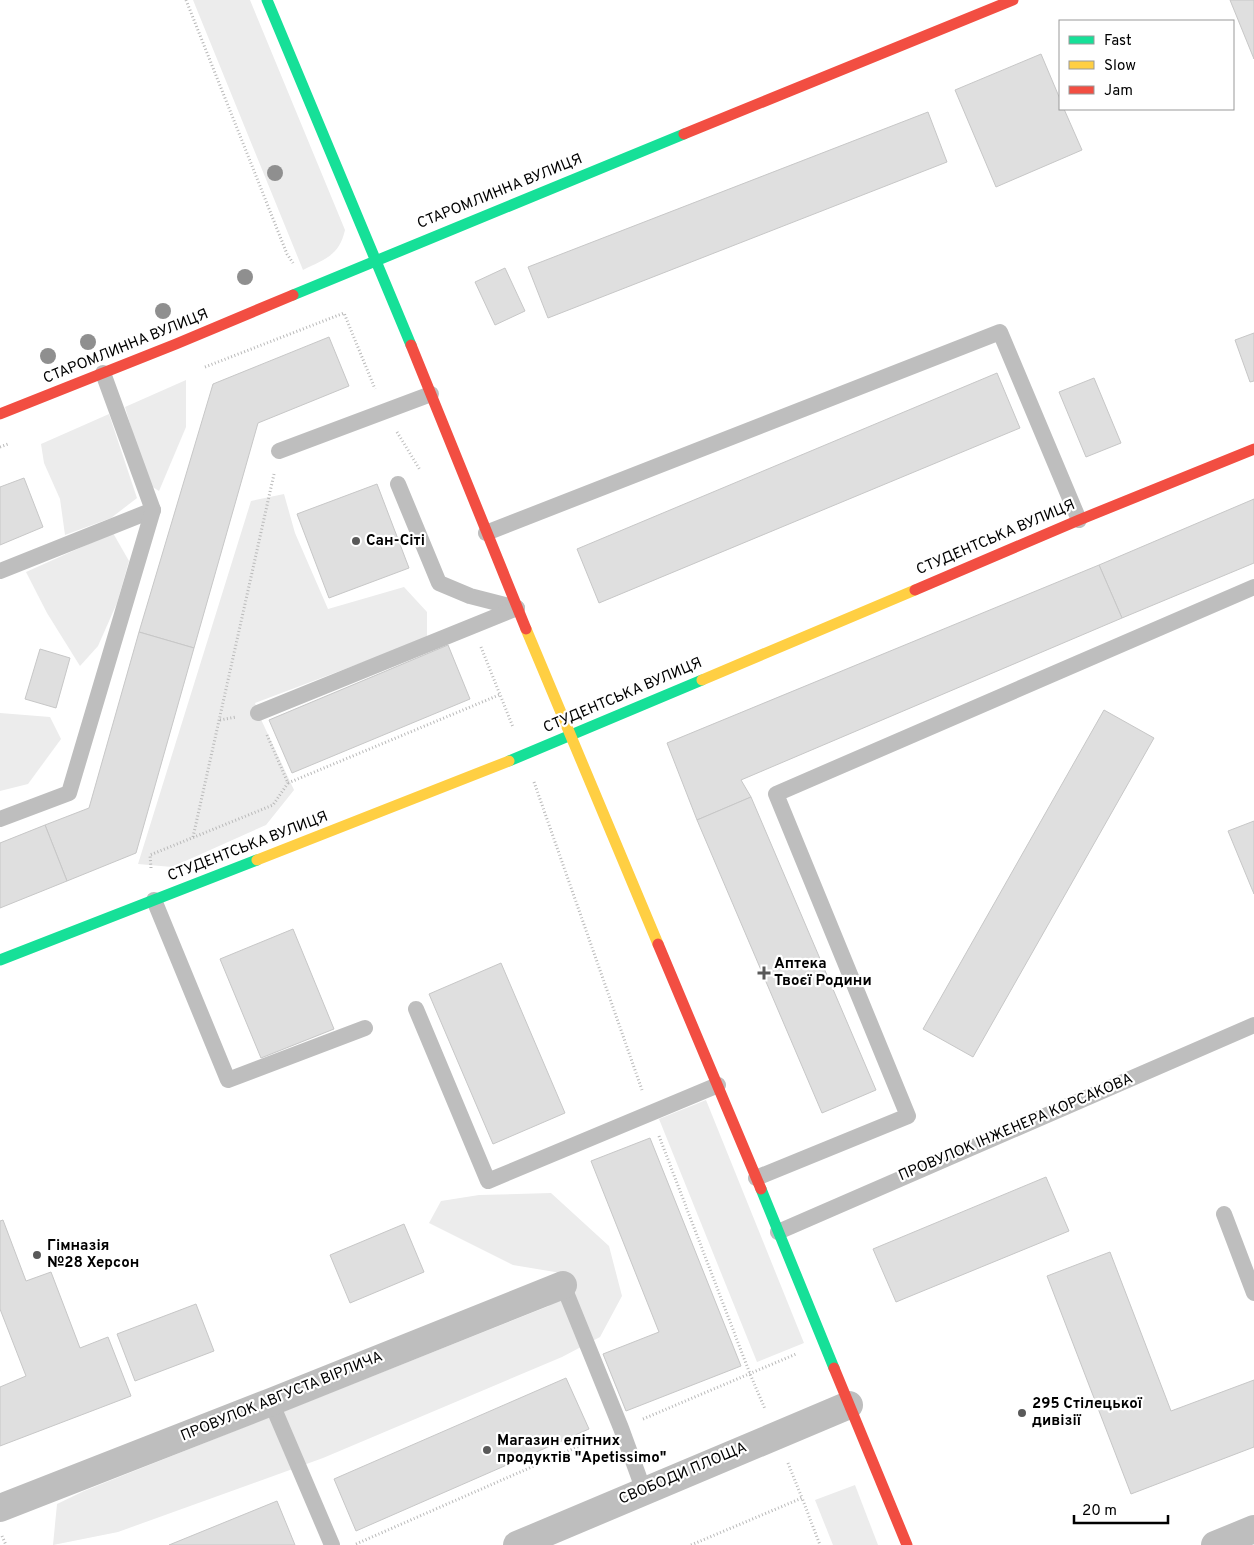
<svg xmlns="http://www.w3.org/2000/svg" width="1254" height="1545" font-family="Overpass,sans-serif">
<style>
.green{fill:#ececec}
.building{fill:#dfdfdf;stroke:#c7c7c7}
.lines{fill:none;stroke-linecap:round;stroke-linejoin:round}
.path{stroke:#b9b9b9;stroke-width:3;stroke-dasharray:1 2.5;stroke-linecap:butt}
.lane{stroke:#bebebe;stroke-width:16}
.street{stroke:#bebebe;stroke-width:28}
.fast{stroke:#16e098;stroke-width:11}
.slow{stroke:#ffcf43;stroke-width:11}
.jam{stroke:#f24e42;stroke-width:11}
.tree{fill:#8f8f8f}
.poi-dot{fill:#595959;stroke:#fff;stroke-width:2}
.labels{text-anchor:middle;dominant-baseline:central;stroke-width:4.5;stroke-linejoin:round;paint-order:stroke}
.street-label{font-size:15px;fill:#000;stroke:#fff}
.poi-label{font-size:15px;font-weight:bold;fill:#000;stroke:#fff;text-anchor:start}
</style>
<rect width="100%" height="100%" fill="#fff"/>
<g class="green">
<path d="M193 0H250L345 230C339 256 325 259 303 270Z"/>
<polygon points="186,380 186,427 159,491 148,484 125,407"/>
<polygon points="109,414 137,498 111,518 65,535 60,499 44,463 41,444"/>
<polygon points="284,494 295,533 328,609 404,587 427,612 427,638 255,703 258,713 294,790 266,825 172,867 138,864 251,501"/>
<polygon points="113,533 129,561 117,603 98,646 80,666 47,613 26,572"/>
<polygon points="0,713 50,717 61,739 28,784 0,791"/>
<polygon points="706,1100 804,1343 757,1362 659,1119"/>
<polygon points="551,1193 609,1246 622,1296 600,1337 562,1357 323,1458 118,1532 53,1545 57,1504 84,1491 549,1306 567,1274 513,1265 429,1223 441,1201 479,1195"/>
<polygon points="855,1485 878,1545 833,1545 815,1500"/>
</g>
<g class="building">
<polygon points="1230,0 1254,0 1254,59"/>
<polygon points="1041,54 1060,99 1060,109 1064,109 1082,150 996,187 955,90"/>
<polygon points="928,112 947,162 548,318 528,267"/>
<polygon points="505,268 525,311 495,325 475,282"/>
<polygon points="1254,333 1254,381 1250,382 1235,340"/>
<polygon points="329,337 349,386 258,423 194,648 139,632 213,384"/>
<polygon points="997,373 1020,428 599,603 577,549"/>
<polygon points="1094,378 1121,443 1086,457 1059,392"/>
<polygon points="24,478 43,527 0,545 0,487"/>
<polygon points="377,484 409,568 329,598 297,514"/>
<polygon points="1254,499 1254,563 1122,618 1099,565"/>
<polygon points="1099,565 1122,618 741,780 751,797 697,820 667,743"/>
<polygon points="139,632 194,648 136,853 67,881 45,825 89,808"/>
<polygon points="448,645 470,699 292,773 269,720"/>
<polygon points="40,649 70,658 56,708 25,699"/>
<polygon points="1104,710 1154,738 973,1057 923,1029"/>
<polygon points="751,797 876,1090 822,1113 697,820"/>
<polygon points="1254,821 1254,894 1228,831"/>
<polygon points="45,825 67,881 0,908 0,843"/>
<polygon points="293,929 334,1029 261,1058 220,959"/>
<polygon points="501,963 565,1113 493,1144 429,994"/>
<polygon points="650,1138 741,1366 626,1411 603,1354 659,1332 591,1161"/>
<polygon points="1046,1177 1069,1231 896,1302 873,1249"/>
<polygon points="3,1220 26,1281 51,1272 80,1348 108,1337 131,1396 0,1446 0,1387 26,1376 0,1309 0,1221"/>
<polygon points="404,1224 424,1272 350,1303 330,1255"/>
<polygon points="1110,1252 1171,1411 1254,1380 1254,1447 1131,1494 1047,1276"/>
<polygon points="196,1304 214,1351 135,1381 117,1334"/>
<polygon points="566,1378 589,1429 356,1531 334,1479"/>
<polygon points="277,1501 295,1545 169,1545"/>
</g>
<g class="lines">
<g class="path">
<polyline points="186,0 287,254 293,263"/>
<polyline points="205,367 344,313 375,389"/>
<polyline points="397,432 420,470"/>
<polyline points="0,447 8,444"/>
<polyline points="481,647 513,727"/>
<polyline points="220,720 236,717"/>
<polyline points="267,735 288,783 499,695"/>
<polyline points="534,782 642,1090"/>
<polyline points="193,837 274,474"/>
<polyline points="151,868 150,855 273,805 288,783"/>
<polyline points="659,1136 750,1374 765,1409"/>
<polyline points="643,1419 796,1354"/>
<polyline points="788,1463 802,1498"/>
<polyline points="2,1536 6,1545"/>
<polyline points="356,1544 600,1437"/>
<polyline points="691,1545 802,1498 820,1545"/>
</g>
<g class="lane">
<polyline points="279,451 431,394"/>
<polyline points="398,484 439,583 470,596 517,608"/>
<polyline points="486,533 1000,332 1079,520"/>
<polyline points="0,571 153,510"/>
<polyline points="258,713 517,608"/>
<polyline points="0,819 69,793 153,510 103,373"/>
<polyline points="154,900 228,1080 365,1028"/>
<polyline points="416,1009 488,1181 718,1085"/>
<polyline points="756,1178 908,1116 776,794 1254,587"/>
<polyline points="1224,1214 1254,1293"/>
<polyline points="778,1232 1254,1025"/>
<polyline points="563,1285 621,1428 644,1491"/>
<polyline points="271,1402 332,1545"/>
</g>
<g class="street">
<polyline points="0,1508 271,1402 563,1285"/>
<polyline points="517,1545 849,1405"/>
<polyline points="1215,1545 1254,1529"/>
</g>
<g class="fast">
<polyline points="267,0 411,345"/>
<polyline points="293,295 684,134"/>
<polyline points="509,761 702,680"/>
<polyline points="0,960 257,860"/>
<polyline points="761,1189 834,1368"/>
</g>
<g class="slow">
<polyline points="526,629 658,944"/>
<polyline points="702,680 915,590"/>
<polyline points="257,860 509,761"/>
</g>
<g class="jam">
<polyline points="684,134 1013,0"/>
<polyline points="411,345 526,629"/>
<polyline points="0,414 176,344 293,295"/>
<polyline points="915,590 1079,520 1254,449"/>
<polyline points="658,944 761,1189"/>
<polyline points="834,1368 907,1545"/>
</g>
</g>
<g class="tree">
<circle cx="275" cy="173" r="8"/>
<circle cx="245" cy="277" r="8"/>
<circle cx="163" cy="311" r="8"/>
<circle cx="88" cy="342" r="8"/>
<circle cx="48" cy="356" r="8"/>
</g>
<g class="poi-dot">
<circle cx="356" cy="541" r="5"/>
<path d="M761.5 965.5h5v5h5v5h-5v5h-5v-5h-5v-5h5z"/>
<circle cx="37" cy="1255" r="5"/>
<circle cx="1022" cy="1413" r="5"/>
<circle cx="487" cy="1450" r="5"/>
</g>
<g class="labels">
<g class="street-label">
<text transform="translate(500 192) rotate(-22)">СТАРОМЛИННА ВУЛИЦЯ</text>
<text transform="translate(126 347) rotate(-22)">СТАРОМЛИННА ВУЛИЦЯ</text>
<text transform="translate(996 538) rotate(-23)">СТУДЕНТСЬКА ВУЛИЦЯ</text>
<text transform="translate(623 696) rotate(-23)">СТУДЕНТСЬКА ВУЛИЦЯ</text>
<text transform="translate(248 847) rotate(-21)">СТУДЕНТСЬКА ВУЛИЦЯ</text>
<text transform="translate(1016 1128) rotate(-23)">ПРОВУЛОК ІНЖЕНЕРА КОРСАКОВА</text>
<text transform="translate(282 1397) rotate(-22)">ПРОВУЛОК АВГУСТА ВІРЛИЧА</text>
<text transform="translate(683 1474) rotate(-23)">СВОБОДИ ПЛОЩА</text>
</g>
<g class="poi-label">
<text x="366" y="541">Сан-Сіті</text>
<text x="774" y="964">Аптека<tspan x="774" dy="17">Твоєї Родини</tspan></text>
<text x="47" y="1246">Гімназія<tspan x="47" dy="17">№28 Херсон</tspan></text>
<text x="1032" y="1404">295 Стілецької<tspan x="1032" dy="17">дивізії</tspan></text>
<text x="497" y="1441">Магазин елітних<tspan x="497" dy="17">продуктів "Apetissimo"</tspan></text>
</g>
</g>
<rect x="1059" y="20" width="175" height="90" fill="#ffffff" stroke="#999999"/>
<rect x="1069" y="36" width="25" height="8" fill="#16e098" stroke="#999999"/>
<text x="1104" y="45" font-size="15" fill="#000000">Fast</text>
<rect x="1069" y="61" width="25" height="8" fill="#ffcf43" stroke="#999999"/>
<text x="1104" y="70" font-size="15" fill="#000000">Slow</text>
<rect x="1069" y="86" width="25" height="8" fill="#f24e42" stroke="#999999"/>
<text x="1104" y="95" font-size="15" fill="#000000">Jam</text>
<path d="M1074 1515v8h94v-8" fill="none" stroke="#000000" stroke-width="2.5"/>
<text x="1082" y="1515" font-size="15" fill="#000000" stroke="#ffffff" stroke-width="4" paint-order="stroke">20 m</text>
</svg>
